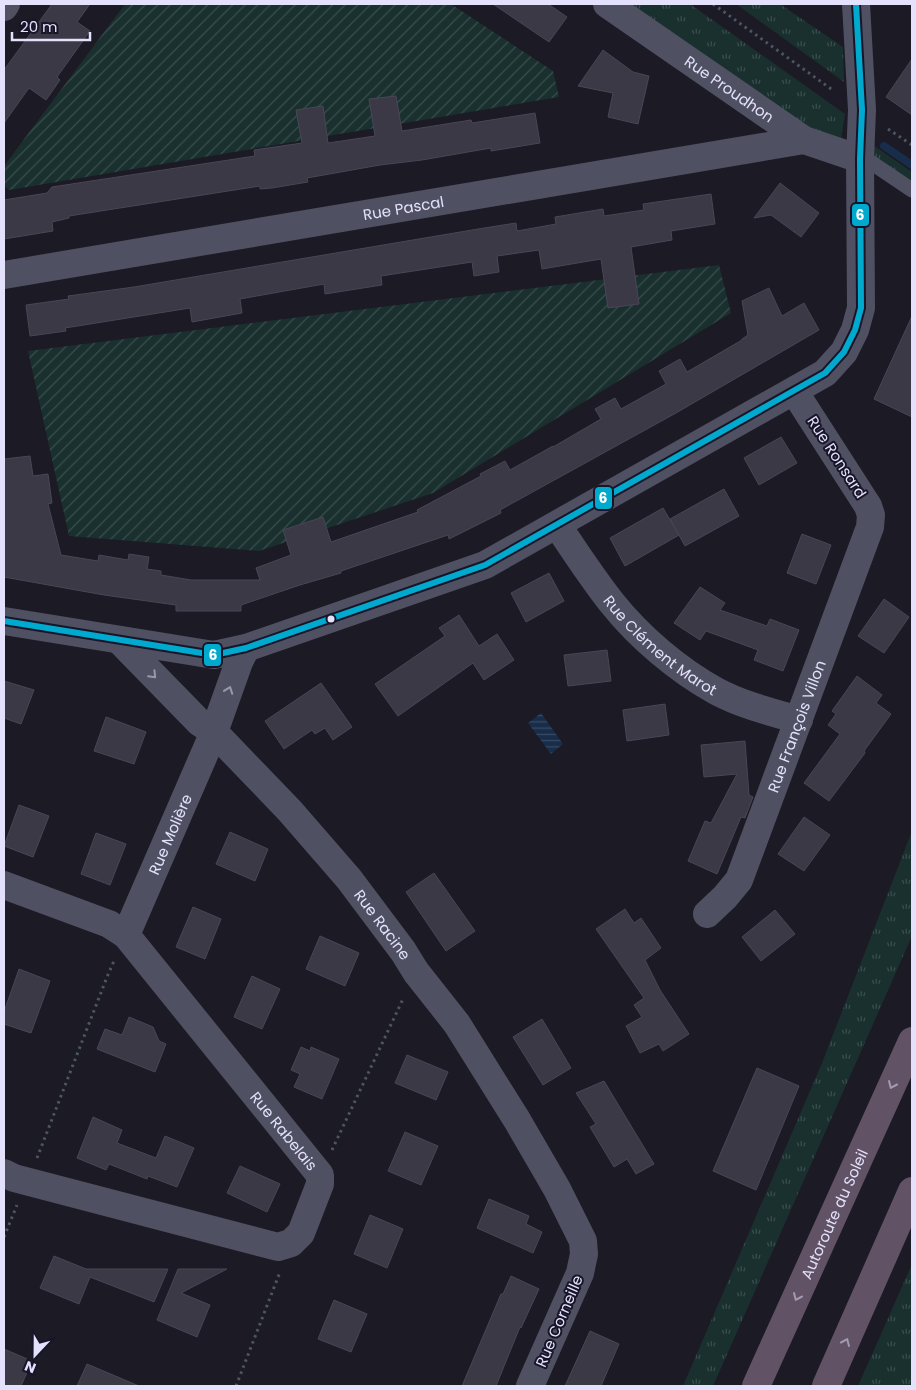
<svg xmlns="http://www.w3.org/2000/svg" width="916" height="1390" font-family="Poppins,sans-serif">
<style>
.grass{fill:url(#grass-tufts)}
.garden{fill:url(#garden-furrows)}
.water{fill:url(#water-rules)}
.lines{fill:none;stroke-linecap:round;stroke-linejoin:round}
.stream{stroke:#182d4a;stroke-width:8}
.building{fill:#3b3945;stroke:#494656}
.path{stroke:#4b5660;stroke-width:3;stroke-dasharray:2.5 4;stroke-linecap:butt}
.lane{stroke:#505063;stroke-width:15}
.street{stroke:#505063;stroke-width:28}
.highway{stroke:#615265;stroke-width:28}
.bus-1-casing{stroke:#181529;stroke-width:10}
.bus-1{stroke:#00a9ce;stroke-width:6}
.oneway{stroke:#9a98af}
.oneway2{stroke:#a29ab0}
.bus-dot{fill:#e3e1fb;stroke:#181529;stroke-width:2}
.labels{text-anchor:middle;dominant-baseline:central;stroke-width:4;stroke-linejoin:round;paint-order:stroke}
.street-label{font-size:15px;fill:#e3e1fb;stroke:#181529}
.line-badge{stroke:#181529;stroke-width:2}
.badge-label{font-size:14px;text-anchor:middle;font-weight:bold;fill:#fff}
</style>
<defs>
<pattern id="grass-tufts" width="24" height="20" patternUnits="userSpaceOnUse" patternTransform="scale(1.25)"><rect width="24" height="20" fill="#19302f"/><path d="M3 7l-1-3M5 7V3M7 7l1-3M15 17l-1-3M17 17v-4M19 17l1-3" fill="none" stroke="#3a4e4e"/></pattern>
<pattern id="garden-furrows" width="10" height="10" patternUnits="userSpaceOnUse" patternTransform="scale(1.25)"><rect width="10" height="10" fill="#19302f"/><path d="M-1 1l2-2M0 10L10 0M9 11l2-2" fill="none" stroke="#3a4e4e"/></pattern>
<pattern id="water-rules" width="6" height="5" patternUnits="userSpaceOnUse" patternTransform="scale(1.25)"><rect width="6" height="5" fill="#182d4a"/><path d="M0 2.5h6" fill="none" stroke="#394b65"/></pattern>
</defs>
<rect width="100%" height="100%" fill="#1c1a24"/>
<g class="grass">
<polygon points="623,4 690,4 845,114 840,145 807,128"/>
<polygon points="736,4 780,4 843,47 844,82"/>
<polygon points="873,145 912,172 912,185 874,158"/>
<polygon points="912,831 912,936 713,1386 683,1386 822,1063"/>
<polygon points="912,1264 912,1386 858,1386"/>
</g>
<g class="garden">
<polygon points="125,4 451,4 553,71 559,97 9,190 4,186 4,166"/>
<polygon points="719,265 731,313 433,493 259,551 69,536 28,351"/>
</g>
<polygon class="water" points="541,713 563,744 551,754 528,723"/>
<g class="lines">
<polyline class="stream" points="884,146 912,165"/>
</g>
<g class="building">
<polygon points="52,4 90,4 77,22 90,31 57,77 60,80 46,100 29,88 4,123 4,70"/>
<polygon points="493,4 548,4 567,17 549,42"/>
<polygon points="603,50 633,72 649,76 638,124 608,117 613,93 578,86"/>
<polygon points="912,59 912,115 886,97"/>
<polygon points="396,96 402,131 471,120 472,123 535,113 540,143 491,151 491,148 422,160 380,165 307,178 308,182 272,188 260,189 260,186 69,216 69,218 52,222 53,231 4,239 4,200 47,193 52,187 255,156 254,150 302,143 296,110 323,106 328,143 375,136 369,99"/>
<polygon points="780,183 819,213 801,237 771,215 754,218"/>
<polygon points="711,194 715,224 671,231 672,240 631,247 639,304 608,308 601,259 542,269 539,250 497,256 499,272 474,276 472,262 381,276 382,285 325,294 324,284 240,299 242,313 192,322 190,308 65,328 66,331 30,336 26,305 69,299 68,296 134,287 478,229 516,223 517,231 556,224 555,217 603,209 604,216 644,210 643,204"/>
<polygon points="769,288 782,316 804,303 819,330 676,413 500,510 501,513 449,539 448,535 341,571 341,573 300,585 241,605 241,611 176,611 176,605 104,595 4,577 4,459 30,456 33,476 48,474 52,503 48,504 61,555 98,561 99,555 128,560 129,554 149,557 147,569 161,571 161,575 191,580 260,580 256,568 291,555 283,530 323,517 331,542 418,512 417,510 481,476 480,474 505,461 510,470 553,446 553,447 601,419 595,409 615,398 621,409 666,384 659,371 680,359 687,372 742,340 742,339 748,335 742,301"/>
<polygon points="912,316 912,417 874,399"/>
<polygon points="781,437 797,463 759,485 744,458"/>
<polygon points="724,489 739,516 685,546 670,519"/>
<polygon points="663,508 679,535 625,566 610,538"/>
<polygon points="802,534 831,545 816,584 787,573"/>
<polygon points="549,573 564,601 526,622 511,593"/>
<polygon points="700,587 725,603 720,610 767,626 770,619 799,630 783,671 754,660 758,650 706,631 700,640 674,623"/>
<polygon points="884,599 909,617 884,653 858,636"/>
<polygon points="459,615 479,646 497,634 514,660 484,680 473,663 398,716 375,684 445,636 439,628"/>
<polygon points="607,650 611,681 568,686 564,655"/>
<polygon points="857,676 882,695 876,703 891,714 864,751 865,753 829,801 804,783 840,734 828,725 836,714 832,711"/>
<polygon points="4,681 34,690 21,724 4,718"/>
<polygon points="321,683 352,727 333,740 325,728 315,734 312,730 284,749 265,721"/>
<polygon points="665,704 669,735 627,741 623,710"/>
<polygon points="106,717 146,732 134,764 94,751"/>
<polygon points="745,741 749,795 753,797 745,818 741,817 717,874 688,861 705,821 711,823 737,774 704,777 701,745"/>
<polygon points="19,805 49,816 33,857 4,846"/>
<polygon points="804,817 830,835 804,871 778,854"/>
<polygon points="230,832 268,849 255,881 216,864"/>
<polygon points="96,833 126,844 110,885 81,874"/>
<polygon points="434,873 475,931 446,951 406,892"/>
<polygon points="193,907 221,919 205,959 176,947"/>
<polygon points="625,909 634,923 641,918 661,948 645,960 660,990 689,1034 663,1051 659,1044 640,1053 626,1026 642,1017 634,1005 644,998 596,929"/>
<polygon points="775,910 795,934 761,961 742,937"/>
<polygon points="320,936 359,953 345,986 306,969"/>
<polygon points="19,969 50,981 31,1033 4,1024 4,1012"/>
<polygon points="252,976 280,989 262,1029 234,1017"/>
<polygon points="129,1017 153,1027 159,1041 166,1044 155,1072 97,1049 105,1029 122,1035"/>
<polygon points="542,1019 571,1068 543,1085 513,1037"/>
<polygon points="301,1047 310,1051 311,1047 339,1059 322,1099 294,1087 300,1074 291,1070"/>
<polygon points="407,1055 448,1072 436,1100 395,1083"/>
<polygon points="757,1068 799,1086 756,1190 713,1171"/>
<polygon points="604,1081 654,1164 636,1174 627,1159 614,1167 590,1127 596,1124 576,1093"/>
<polygon points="93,1117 122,1130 117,1143 156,1158 165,1136 194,1148 177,1187 148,1176 147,1179 109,1164 106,1170 77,1158"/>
<polygon points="405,1132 438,1146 421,1185 388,1171"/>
<polygon points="240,1166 280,1184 267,1212 227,1193"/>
<polygon points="489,1199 529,1216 526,1224 542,1232 533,1253 477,1228"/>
<polygon points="370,1215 403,1229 387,1268 354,1254"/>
<polygon points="54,1256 86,1269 168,1269 154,1302 90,1277 79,1304 40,1288"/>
<polygon points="178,1269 227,1269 181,1293 210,1305 197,1337 157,1320"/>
<polygon points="511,1276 539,1289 521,1328 520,1327 496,1386 462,1386 501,1294 503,1294"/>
<polygon points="334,1300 367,1314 351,1352 318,1339"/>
<polygon points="590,1331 619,1344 601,1386 565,1386"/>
<polygon points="4,1349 32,1361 21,1386 4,1386"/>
<polygon points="87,1364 139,1386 77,1386"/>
</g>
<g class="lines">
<g class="path">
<polyline points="713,4 834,91"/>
<polyline points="888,129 912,145"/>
<polyline points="332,1150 403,999"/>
<polyline points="37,1158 107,977 114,961"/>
<polyline points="4,1237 17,1205"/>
<polyline points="236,1386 280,1272"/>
</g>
<polyline class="lane" points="860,155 912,190"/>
<g class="street">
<path id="s1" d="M607 4 804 140 860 159"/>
<polyline points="4,7 6,4"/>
<path id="s2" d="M4 275 804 140"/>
<path id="s3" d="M557 525C575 551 592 578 612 603 639 637 678 670 716 691 742 705 771 712 799 720"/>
<polyline points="4,621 214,655 246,648 485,565 825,373 844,352 855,330 861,308 860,159 862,110 856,4"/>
<path id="s4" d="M119 640 199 722 214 732 290 811 349 879 403 951 416 972 457 1024 517 1120 557 1189 583 1241 584 1254 580 1273 530 1386"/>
<path id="s5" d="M4 885 109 924 126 935 320 1175V1184L301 1233 291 1243 278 1247 14 1178 4 1173"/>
<path id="s6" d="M707 914 725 897 739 880 870 527 871 515 868 506 794 391"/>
<path id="s7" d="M126 935 214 732 239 662 246 648"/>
</g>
<g class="highway">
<path id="s8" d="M756 1386 912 1041"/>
<polyline points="826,1386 912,1191"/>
</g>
<defs>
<polyline id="bus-1" points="4,621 214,655 246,648 485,565 825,373 844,352 855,330 861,308 860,159 862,110 856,4"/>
</defs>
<use href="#bus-1" class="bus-1-casing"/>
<use href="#bus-1" class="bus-1"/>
</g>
<defs><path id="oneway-chevron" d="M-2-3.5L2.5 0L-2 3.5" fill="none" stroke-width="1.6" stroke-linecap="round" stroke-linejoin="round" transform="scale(1.25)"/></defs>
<g class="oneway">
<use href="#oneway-chevron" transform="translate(153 675) rotate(46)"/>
<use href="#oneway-chevron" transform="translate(229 690) rotate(-70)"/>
</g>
<g class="oneway2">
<use href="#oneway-chevron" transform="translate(892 1085) rotate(114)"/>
<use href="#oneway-chevron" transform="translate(797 1297) rotate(114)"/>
<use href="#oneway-chevron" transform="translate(846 1342) rotate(-66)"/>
</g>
<circle class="bus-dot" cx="331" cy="619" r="4.5"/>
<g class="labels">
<g class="street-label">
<text stroke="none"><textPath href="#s1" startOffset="149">Rue Proudhon</textPath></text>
<text stroke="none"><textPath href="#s2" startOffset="405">Rue Pascal</textPath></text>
<text transform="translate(837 457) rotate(57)">Rue Ronsard</text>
<text stroke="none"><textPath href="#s3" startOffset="160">Rue Clément Marot</textPath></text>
<text stroke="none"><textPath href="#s6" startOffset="211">Rue François Villon</textPath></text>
<text stroke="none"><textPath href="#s7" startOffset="110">Rue Molière</textPath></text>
<text stroke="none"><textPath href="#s4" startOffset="389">Rue Racine</textPath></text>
<text stroke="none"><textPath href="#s5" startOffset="384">Rue Rabelais</textPath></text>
<text stroke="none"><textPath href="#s8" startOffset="189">Autoroute du Soleil</textPath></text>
<text transform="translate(559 1321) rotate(-67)">Rue Corneille</text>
</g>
</g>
<g class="line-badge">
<rect x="851" y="203" width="19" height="24" rx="5" fill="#00a9ce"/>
<rect x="594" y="486" width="19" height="24" rx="5" fill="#00a9ce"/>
<rect x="203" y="643" width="19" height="24" rx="5" fill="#00a9ce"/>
</g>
<g class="badge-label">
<text x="860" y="220">6</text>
<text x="603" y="503">6</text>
<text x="213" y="660">6</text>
</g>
<rect width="916" height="1390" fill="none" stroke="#e3e1fb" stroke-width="10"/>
<g transform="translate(35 1355) rotate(202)" stroke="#181529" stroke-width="4" paint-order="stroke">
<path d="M0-4L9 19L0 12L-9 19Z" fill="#e3e1fb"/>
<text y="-8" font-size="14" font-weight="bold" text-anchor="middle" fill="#e3e1fb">N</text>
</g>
<path d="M12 32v8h78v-8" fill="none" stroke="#e3e1fb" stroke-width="2.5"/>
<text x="20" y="32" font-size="15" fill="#e3e1fb" stroke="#181529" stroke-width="4" paint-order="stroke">20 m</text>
</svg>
